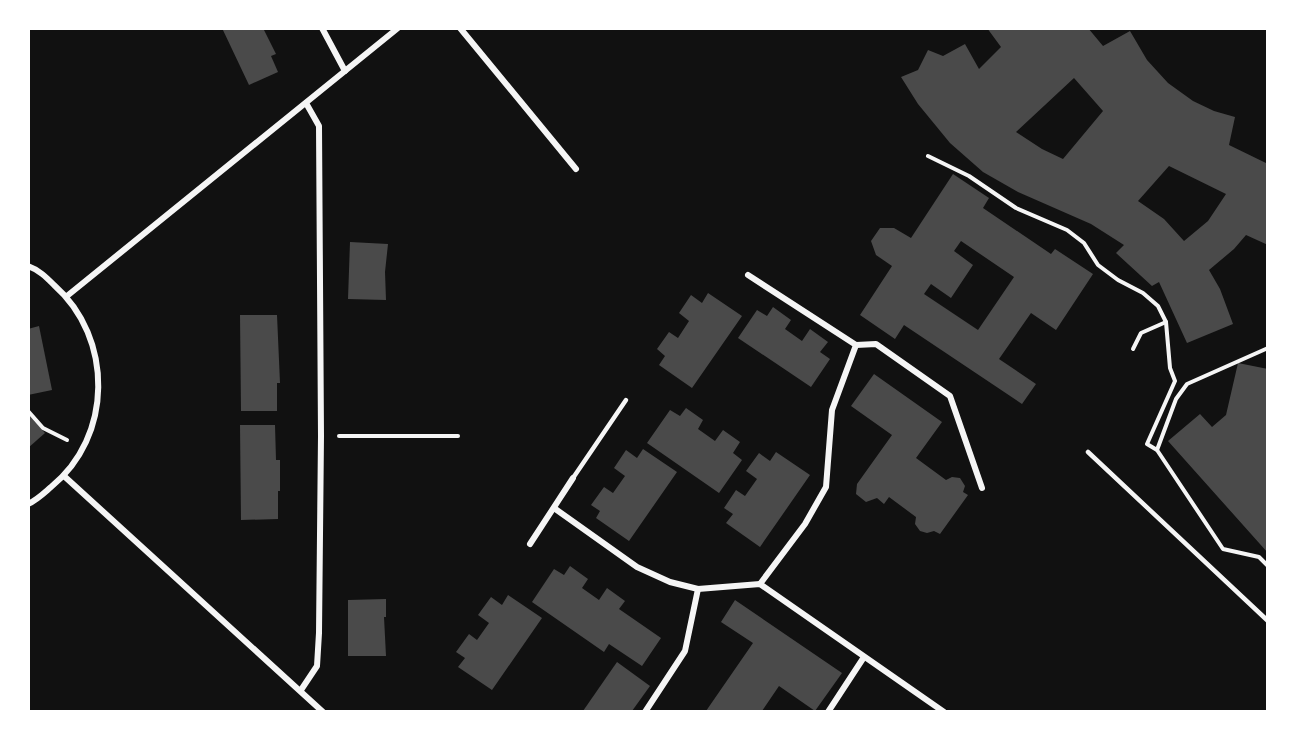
<svg xmlns="http://www.w3.org/2000/svg" width="1296" height="740" font-family="Poppins,sans-serif">
<style>
.building{fill:#4a4a4a;fill-rule:evenodd}
.lines{fill:none;stroke-linecap:round;stroke-linejoin:round}
.path{stroke:#f5f5f5;stroke-width:4}
.service{stroke:#f5f5f5;stroke-width:4.5}
.minor{stroke:#f5f5f5;stroke-width:6}
</style>
<rect width="100%" height="100%" fill="#111"/>
<g class="building">
<polygon points="222,28 263,28 276,54 271,56 278,72 249,85"/>
<path d="M987 28H1088L1103 46 1130 31 1147 60 1168 83 1193 101 1214 111 1235 117 1229 145 1268 164V245L1246 235 1234 249 1209 270 1220 289 1233 324 1187 343 1159 282 1152 286 1116 253 1124 245 1091 224 1018 192 983 172 950 143 918 104 901 77 918 70 928 50 943 56 965 44 979 69 1001 47ZM1074 78 1103 111 1063 159 1042 149 1016 132ZM1169 166 1226 194 1208 221 1184 241 1164 219 1138 201Z"/>
<path d="M953 174 989 198 983 208 1051 254 1055 249 1093 274 1056 330 1031 313 999 359 1036 384 1022 404 904 325 895 339 860 315 892 266 876 255 871 241 880 228H894L911 238ZM961 241 1014 277 978 330 924 294 931 284 951 298 973 265 954 251Z"/>
<polygon points="350,242 388,244 385,272 386,300 348,299"/>
<polygon points="708,293 742,316 692,388 659,365 665,356 657,349 669,332 678,338 689,321 679,313 691,295 702,303"/>
<polygon points="773,307 791,320 785,329 802,341 810,329 828,342 820,352 830,359 811,387 738,338 757,310 767,316"/>
<polygon points="240,315 277,315 280,383 277,383 277,411 241,411"/>
<polygon points="39,326 52,390 28,395 28,329"/>
<polygon points="1238,363 1268,369 1268,553 1168,441 1200,414 1212,427 1226,415"/>
<polygon points="874,374 942,422 916,458 946,480 952,477 960,478 965,486 963,492 968,495 940,534 934,531 927,533 920,531 915,524 916,517 889,497 884,504 877,498 866,502 856,494 857,484 892,435 851,406"/>
<polygon points="686,408 703,420 698,429 715,441 723,430 740,442 733,453 742,460 719,493 647,443 670,410 680,416"/>
<polygon points="28,414 45,433 28,448"/>
<polygon points="240,425 275,425 276,460 280,460 280,491 278,491 278,519 241,520"/>
<polygon points="643,449 677,472 629,541 596,518 600,511 591,505 604,487 613,493 625,476 614,468 626,450 637,458"/>
<polygon points="776,452 810,475 760,547 726,523 733,514 724,508 736,490 745,496 757,479 746,471 759,453 770,461"/>
<polygon points="570,566 588,579 582,588 599,600 607,588 625,601 619,609 661,638 642,666 609,644 604,652 532,602 554,569 564,575"/>
<polygon points="508,595 542,618 492,690 458,667 465,658 456,652 469,634 477,640 489,623 478,615 491,597 502,605"/>
<polygon points="386,599 386,617 384,617 386,656 348,656 348,600"/>
<polygon points="735,600 842,673 815,711 779,686 762,711 706,711 753,643 721,622"/>
<polygon points="617,662 650,686 632,711 583,711"/>
</g>
<g class="lines">
<g class="path">
<polyline points="928,156 969,176 1016,208 1067,230 1084,243 1098,265 1118,280 1143,293 1158,306 1166,322 1170,368 1175,381 1147,444 1157,450 1223,549 1259,557 1268,566"/>
<polyline points="1133,349 1141,333 1166,322"/>
<polyline points="28,411 43,428 67,440"/>
<polyline points="339,436 458,436"/>
<polyline points="1157,450 1176,399 1187,384 1268,348"/>
</g>
<g class="service">
<polyline points="1088,452 1268,621"/>
<polyline points="573,478 626,400"/>
</g>
<g class="minor">
<polyline points="322,28 345,71"/>
<polyline points="460,28 576,169"/>
<path d="M28 266C39 270 46 277 54 285 114 338 113 437 51 487 44 493 37 500 28 504"/>
<polyline points="748,275 856,345 832,410 826,487 805,524 760,584"/>
<polyline points="67,296 398,28"/>
<polyline points="856,345 876,344 950,396 982,488"/>
<polyline points="64,476 323,712"/>
<polyline points="554,508 637,567 670,582 698,589 760,584 944,712"/>
<polyline points="530,544 573,478"/>
<polyline points="301,690 317,666 319,633 321,436 319,126 306,103"/>
<polyline points="645,712 685,651 698,589"/>
<polyline points="828,712 864,657"/>
</g>
</g>
<rect width="1296" height="740" fill="none" stroke="#ffffff" stroke-width="60"/>
</svg>
